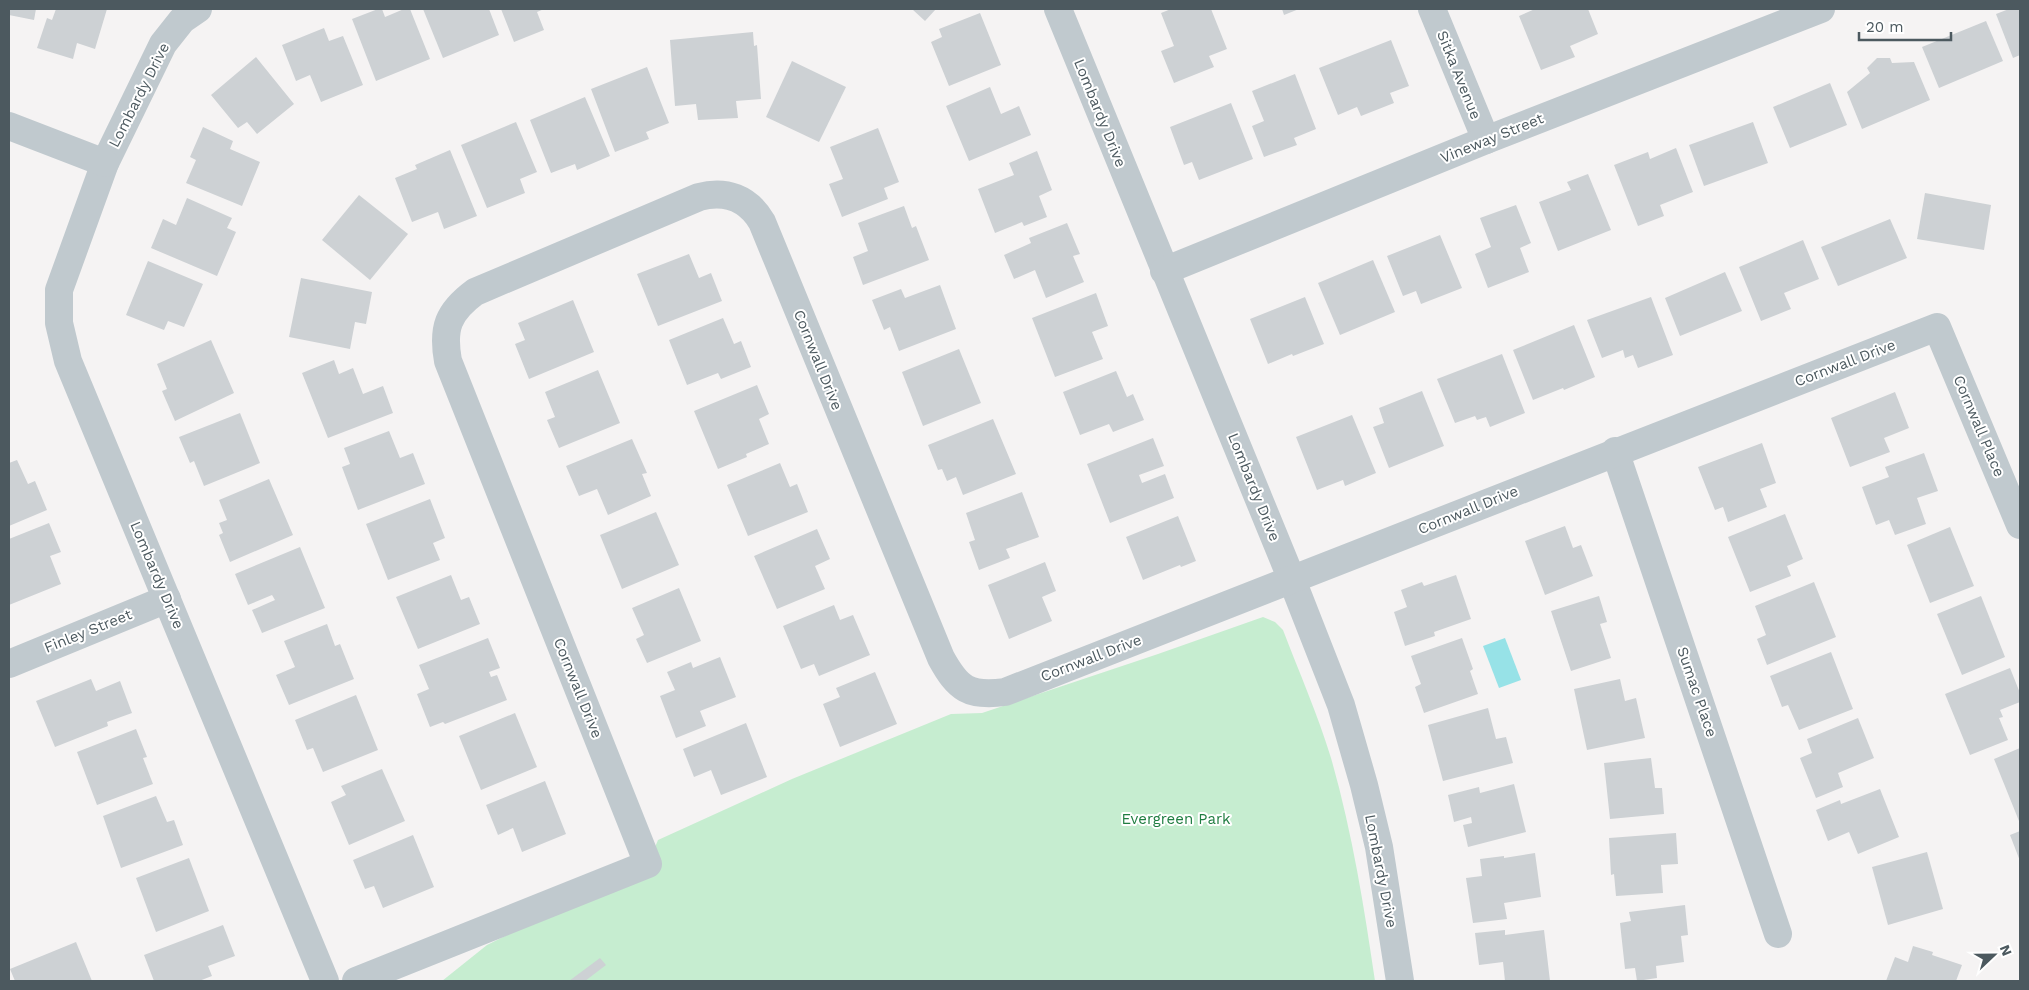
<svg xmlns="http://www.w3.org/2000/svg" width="2029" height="990" font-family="'Work Sans',sans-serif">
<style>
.green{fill:#c6edd0}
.water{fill:#97e2e7}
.building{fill:#cdd1d4}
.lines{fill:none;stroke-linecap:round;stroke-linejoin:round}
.minor{stroke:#c0c9ce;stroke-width:28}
.labels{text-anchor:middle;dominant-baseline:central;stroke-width:4;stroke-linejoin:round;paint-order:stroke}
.street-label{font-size:15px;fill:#4c595f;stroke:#fff}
.park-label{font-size:15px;fill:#1f7d41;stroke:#fff}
</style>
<rect width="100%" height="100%" fill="#f5f3f3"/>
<path class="green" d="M1263 617 1275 622 1283 630C1299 672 1318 715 1331 758 1352 831 1364 906 1375 981H442L487 945 648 864 658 840 792 779 951 714 982 713 1158 654Z"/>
<polygon class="water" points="1505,638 1521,680 1499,688 1483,646"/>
<g class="building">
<polygon points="9,9 36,9 34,20 9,15"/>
<polygon points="56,9 107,9 95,49 77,43 73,59 37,48 47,18 52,20"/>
<polygon points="378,9 382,9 385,17 404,9 410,9 430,59 376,81 352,19"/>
<polygon points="423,9 489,9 499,35 443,58"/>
<polygon points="501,9 544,9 537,12 544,30 514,42"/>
<polygon points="912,9 936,9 925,21"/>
<polygon points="1171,9 1211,9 1227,49 1209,56 1214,67 1174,83 1161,51 1174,46 1161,13"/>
<polygon points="1282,9 1299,9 1284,15"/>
<polygon points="1535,9 1588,9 1598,34 1570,46 1575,57 1541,70 1519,16"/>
<polygon points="2009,9 2020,9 2020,55 2013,58 1996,14"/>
<polygon points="980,13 1001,65 949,86 931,42 942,37 939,29"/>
<polygon points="1986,21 2003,61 1939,88 1922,47"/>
<polygon points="324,28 329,41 343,36 363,85 321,102 310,75 296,81 282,45"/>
<polygon points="753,32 754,46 757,45 761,99 736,101 738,118 698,120 696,104 675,106 670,40"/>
<polygon points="1391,40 1409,86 1390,93 1394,103 1361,116 1357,107 1338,115 1319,68"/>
<polygon points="256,57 294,104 257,134 247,122 238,128 211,95"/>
<polygon points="1877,58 1890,58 1892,63 1914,62 1930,100 1862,129 1847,92 1870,73 1867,68"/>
<polygon points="792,61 846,87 819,142 766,117"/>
<polygon points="647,67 669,123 646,132 649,139 615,152 591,89"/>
<polygon points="1295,74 1316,129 1294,138 1297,145 1264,157 1252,126 1264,121 1252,91"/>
<polygon points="1830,83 1847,125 1790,148 1773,107"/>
<polygon points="990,87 1001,114 1019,106 1031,135 969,161 946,106"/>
<polygon points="585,97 610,156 577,170 575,164 551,173 530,120"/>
<polygon points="1231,103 1253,159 1199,180 1192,162 1184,165 1170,127"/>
<polygon points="516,122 537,172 520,179 525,193 487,208 461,145"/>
<polygon points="1753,122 1768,163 1704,186 1689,145"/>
<polygon points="203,127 233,141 230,149 260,162 242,206 186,183 196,160 190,157"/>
<polygon points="878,128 899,182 884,188 888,199 842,217 829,184 843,179 830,147"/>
<polygon points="1676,148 1693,192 1660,205 1664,216 1638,226 1614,165 1648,152 1650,159"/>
<polygon points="450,150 477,216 444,229 438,212 412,222 395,178 417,169 415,165"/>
<polygon points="1037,151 1052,190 1039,196 1047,217 1024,226 1022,222 995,233 978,189 1014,175 1009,163"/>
<polygon points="1588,174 1611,230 1558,251 1539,202 1571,190 1567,182"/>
<polygon points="1925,193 1991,205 1984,250 1917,239"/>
<polygon points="359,195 408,234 370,280 322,240"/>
<polygon points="187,198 232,218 227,228 236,232 217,276 151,248 163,219 176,225"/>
<polygon points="1516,205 1531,243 1520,248 1529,272 1488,288 1475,254 1491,247 1480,218"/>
<polygon points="904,206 912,228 916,226 929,260 863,285 853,257 868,251 858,223"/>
<polygon points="1890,219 1907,258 1838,286 1821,247"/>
<polygon points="1067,223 1080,254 1073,256 1084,282 1046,298 1035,270 1014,279 1004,255 1031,243 1029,238"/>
<polygon points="1440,235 1462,288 1421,304 1416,291 1403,296 1387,256"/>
<polygon points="1803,240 1819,279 1784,293 1791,309 1761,321 1739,267"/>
<polygon points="689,254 699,278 711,273 722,301 658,326 637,274"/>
<polygon points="1373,260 1395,312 1340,335 1318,283"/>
<polygon points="148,261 203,284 184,327 168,321 164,330 126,315"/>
<polygon points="1725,272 1742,311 1680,336 1665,298"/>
<polygon points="301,278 372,292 366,324 355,322 350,349 289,337"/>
<polygon points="940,285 956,329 899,351 890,327 884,330 872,300 901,289 905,298"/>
<polygon points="1096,293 1108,326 1092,332 1103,359 1055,377 1032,318"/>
<polygon points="1305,297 1324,344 1293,356 1292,354 1268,364 1250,319"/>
<polygon points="1651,297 1673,355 1638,368 1633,355 1625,358 1623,350 1602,358 1587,320"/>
<polygon points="573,300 594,352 529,379 515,344 525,340 518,323"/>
<polygon points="723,318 734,344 741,341 751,367 721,379 718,373 687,385 669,340"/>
<polygon points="1574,325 1595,377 1564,390 1563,388 1533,400 1513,350"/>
<polygon points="211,340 234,393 175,421 162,391 167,389 157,364"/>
<polygon points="959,349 981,403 923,426 902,372"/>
<polygon points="1502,354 1525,413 1490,427 1486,417 1477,420 1475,416 1455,423 1437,379"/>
<polygon points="334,360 339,374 353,368 363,394 383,386 393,413 328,438 302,373"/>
<polygon points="598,370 620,423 559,448 547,420 555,417 545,392"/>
<polygon points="1116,371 1127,397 1133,394 1144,420 1113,432 1109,424 1080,435 1063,392"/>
<polygon points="757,385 769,414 759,419 769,444 746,454 747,457 718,469 694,411"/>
<polygon points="1422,391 1444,446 1389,468 1373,427 1384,423 1379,408"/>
<polygon points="1895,392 1909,428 1884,438 1890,452 1850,467 1831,418"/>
<polygon points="240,413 260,463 204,486 194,461 190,463 179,437"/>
<polygon points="1352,415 1376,473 1345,486 1343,480 1317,490 1296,437"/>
<polygon points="993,419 1016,474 963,495 956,477 947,481 942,469 938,470 928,445"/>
<polygon points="389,431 400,458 413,453 425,484 358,510 342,467 350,464 344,448"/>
<polygon points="1153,438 1164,466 1139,475 1142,483 1165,474 1174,498 1110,523 1087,464"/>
<polygon points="632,439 647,473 642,474 651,496 608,515 597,489 579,496 566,466"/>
<polygon points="1762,443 1776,483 1760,489 1767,507 1728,522 1723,507 1715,510 1698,467"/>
<polygon points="1924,453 1938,491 1917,498 1926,524 1895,535 1889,520 1876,525 1862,487 1889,477 1885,467"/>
<polygon points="17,460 28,484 35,481 47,510 9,526 9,463"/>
<polygon points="780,463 790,487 797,484 808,512 748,536 727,485"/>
<polygon points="269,479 293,535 230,562 219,535 223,533 219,523 227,520 219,500"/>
<polygon points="1022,492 1039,537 1006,549 1010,558 979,570 969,542 975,540 966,513"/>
<polygon points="430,499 445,538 433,543 440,560 388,580 366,524"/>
<polygon points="656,512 679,565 622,589 600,535"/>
<polygon points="1785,514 1803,559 1787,566 1791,576 1750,592 1728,537"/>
<polygon points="1178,516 1196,561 1181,567 1180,565 1143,580 1126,537"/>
<polygon points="49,523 61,552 50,556 61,584 9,605 9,539"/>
<polygon points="1565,526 1573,548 1581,545 1593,576 1545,595 1525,541"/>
<polygon points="1950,527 1974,586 1930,603 1907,545"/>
<polygon points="817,529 830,559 815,566 825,589 777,609 754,556"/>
<polygon points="300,547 325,608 262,633 252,610 275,600 272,595 248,605 235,574"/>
<polygon points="1045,562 1056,591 1042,597 1052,621 1009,639 988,585"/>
<polygon points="451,575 461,600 469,597 480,624 418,649 396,597"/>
<polygon points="1456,575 1471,619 1434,632 1435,636 1405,646 1394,612 1407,607 1401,590 1422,582 1424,586"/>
<polygon points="1814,582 1836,637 1767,665 1757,639 1766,635 1755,606"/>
<polygon points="679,588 701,641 647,663 636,639 644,635 632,608"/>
<polygon points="1599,596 1607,622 1600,624 1611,658 1571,671 1551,611"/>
<polygon points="1981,596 2005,657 1962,675 1937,614"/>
<polygon points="834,605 840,620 853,615 870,655 819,676 814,664 801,669 783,626"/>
<polygon points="327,624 335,646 340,644 354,679 289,705 276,675 295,667 284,641"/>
<polygon points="488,638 500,668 489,672 491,677 497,675 507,700 445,724 443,722 430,727 417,694 429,689 419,665"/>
<polygon points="1462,638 1473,669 1470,671 1478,694 1424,713 1415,687 1421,684 1411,656"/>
<polygon points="1831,652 1853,709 1799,730 1788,705 1782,707 1770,676"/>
<polygon points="720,657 736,697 700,711 706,726 676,738 660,696 675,690 667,672 691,662 693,668"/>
<polygon points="2010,668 2020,693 2020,702 2000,710 2003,717 1999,718 2008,740 1970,755 1945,694"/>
<polygon points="875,672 897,724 840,747 823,704 840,697 836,688"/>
<polygon points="91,679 96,691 120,681 132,713 107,722 108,726 55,747 36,701"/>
<polygon points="1620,679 1625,701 1636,698 1645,738 1587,750 1574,689"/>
<polygon points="356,695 378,750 323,772 313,748 307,750 295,720"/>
<polygon points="1488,708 1496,739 1506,737 1513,763 1443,781 1428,725"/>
<polygon points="515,713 537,767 481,790 459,736"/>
<polygon points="1858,718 1874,758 1838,773 1843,787 1816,798 1800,758 1812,753 1807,739"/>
<polygon points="746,723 767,777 721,795 711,770 694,777 683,749"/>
<polygon points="136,729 147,757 143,758 153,784 97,805 77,752"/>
<polygon points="2020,748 2020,820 2019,821 1994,759"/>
<polygon points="1651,758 1655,788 1662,788 1664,814 1610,819 1604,763"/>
<polygon points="382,769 405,821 349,845 331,802 346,795 341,786"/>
<polygon points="545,781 566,834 522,852 513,828 498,835 486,805"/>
<polygon points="1514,784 1526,832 1468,847 1463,825 1472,823 1471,817 1454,822 1448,795 1479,787 1480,793"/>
<polygon points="1880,789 1899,837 1858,854 1849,832 1828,841 1816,810 1840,800 1841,804"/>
<polygon points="156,796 167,822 174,820 183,845 121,868 103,816"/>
<polygon points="2020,831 2020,861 2010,835"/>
<polygon points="1676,833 1678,864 1661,865 1663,893 1616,896 1614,874 1611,875 1609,838"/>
<polygon points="413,835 434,887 383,908 374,886 365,889 353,860"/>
<polygon points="1927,852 1943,909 1888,925 1872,867"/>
<polygon points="1535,853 1541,897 1504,903 1507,919 1473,923 1466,878 1482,876 1480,859 1504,856 1504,858"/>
<polygon points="189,858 209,911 156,932 136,878"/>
<polygon points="1685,905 1688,935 1681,936 1684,962 1656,966 1657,978 1637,981 1635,968 1625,969 1620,923 1631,921 1629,912"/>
<polygon points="223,925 235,956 208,966 212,976 199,981 154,981 144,955"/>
<polygon points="1505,930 1505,935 1544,930 1550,981 1505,981 1503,962 1479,965 1475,933"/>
<polygon points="76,942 92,981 15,981 10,969"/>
<polygon points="1913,946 1933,952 1932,955 1962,965 1956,981 1886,981 1895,957 1908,962"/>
<polygon points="600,958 606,965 585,981 569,981"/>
</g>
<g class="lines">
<g class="minor">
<polyline points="198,9 182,20 163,44 105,163 59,290 59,323 68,361 325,981"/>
<polyline points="1058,9 1292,580 1341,705 1364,785 1379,847 1400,981"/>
<polyline points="1432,9 1486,140"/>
<polyline points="9,126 105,163"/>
<polyline points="1164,271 1486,140 1821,9"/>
<polyline points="1615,451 1778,934"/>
<polyline points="9,664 167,599"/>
<path d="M356 981 648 864 448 361C442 328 448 312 475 292L699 197C726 190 748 198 762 222L941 658C958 689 969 697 1005 692 1316 571 1625 447 1937 327L2020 525"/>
</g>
</g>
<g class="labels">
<g class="street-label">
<text transform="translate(1459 75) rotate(68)">Sitka Avenue</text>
<text transform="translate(139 95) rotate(-63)">Lombardy Drive</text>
<text transform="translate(1100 113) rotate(68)">Lombardy Drive</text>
<text transform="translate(1492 138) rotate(-22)">Vineway Street</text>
<text transform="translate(818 360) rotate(68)">Cornwall Drive</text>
<text transform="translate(1845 363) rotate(-21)">Cornwall Drive</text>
<text transform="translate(1979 426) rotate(67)">Cornwall Place</text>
<text transform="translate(1254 487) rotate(68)">Lombardy Drive</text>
<text transform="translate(1468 510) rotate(-22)">Cornwall Drive</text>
<text transform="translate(157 575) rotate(67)">Lombardy Drive</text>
<text transform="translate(88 631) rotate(-22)">Finley Street</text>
<text transform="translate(1091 658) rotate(-21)">Cornwall Drive</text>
<text transform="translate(578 688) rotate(68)">Cornwall Drive</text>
<text transform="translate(1697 692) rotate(71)">Sumac Place</text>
<text transform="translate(1381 871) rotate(79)">Lombardy Drive</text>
</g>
<g class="park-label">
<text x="1176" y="819">Evergreen Park</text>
</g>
</g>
<rect width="2029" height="990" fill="none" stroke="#4c595f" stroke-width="20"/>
<g transform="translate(1994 955) rotate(68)" stroke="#ffffff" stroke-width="4" paint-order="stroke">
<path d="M0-4L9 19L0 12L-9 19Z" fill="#4c595f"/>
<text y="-8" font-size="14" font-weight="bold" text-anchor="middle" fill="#4c595f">N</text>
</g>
<path d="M1859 32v8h92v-8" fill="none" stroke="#4c595f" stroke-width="2.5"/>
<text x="1866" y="32" font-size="15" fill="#4c595f" stroke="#ffffff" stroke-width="4" paint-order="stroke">20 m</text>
</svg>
